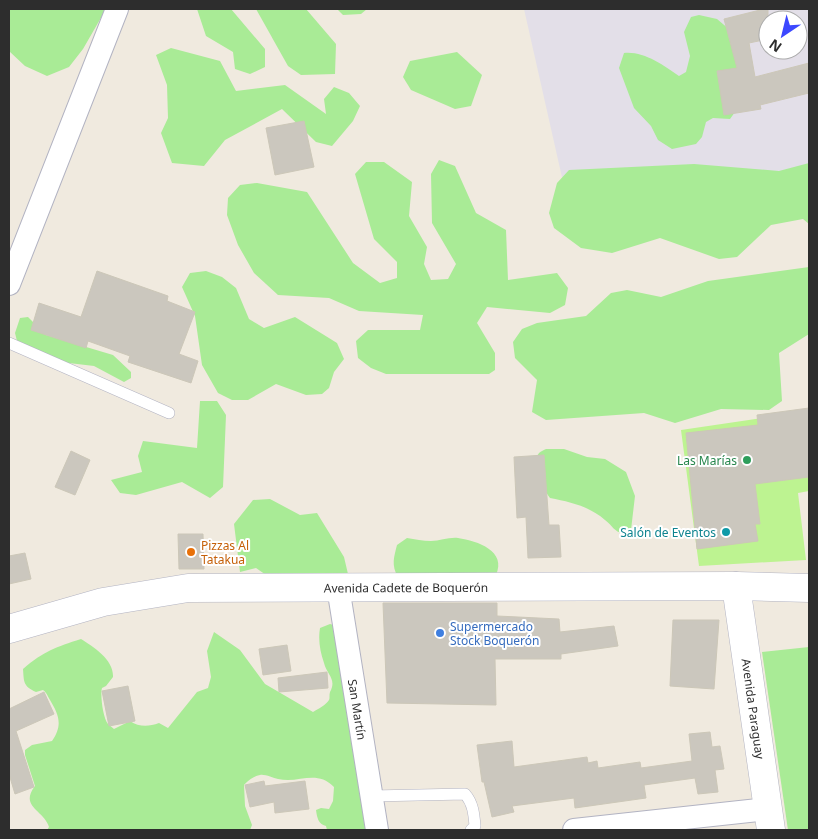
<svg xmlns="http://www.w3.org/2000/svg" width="818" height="839" font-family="'Noto Sans',sans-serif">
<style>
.industrial{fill:#e3dfe8;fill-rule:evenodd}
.green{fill:#a9eb96}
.pitch{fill:#bdf391}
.building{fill:#cbc7be;stroke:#ccc7b8}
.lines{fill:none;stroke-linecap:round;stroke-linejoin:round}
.lane-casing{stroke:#b2b3c2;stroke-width:12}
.street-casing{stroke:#b2b3c2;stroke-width:24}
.secondary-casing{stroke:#b2b3c2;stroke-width:29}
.lane{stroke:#fff;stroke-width:11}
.street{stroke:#fff;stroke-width:22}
.secondary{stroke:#fff;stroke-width:28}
.leisure-dot{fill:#2e9e5b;stroke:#fff;stroke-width:2}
.culture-dot{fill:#0f9aa8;stroke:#fff;stroke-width:2}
.food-dot{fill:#e8710a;stroke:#fff;stroke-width:2}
.shop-dot{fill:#3f7fe0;stroke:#fff;stroke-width:2}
.labels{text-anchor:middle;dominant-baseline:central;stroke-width:4;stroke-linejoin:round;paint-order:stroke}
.leisure-label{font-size:12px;fill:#27864d;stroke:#fff;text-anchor:end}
.culture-label{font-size:12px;fill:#0d838f;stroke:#fff;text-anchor:end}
.food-label{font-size:12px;fill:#c56008;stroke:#fff;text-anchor:start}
.street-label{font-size:12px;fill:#2d2d2d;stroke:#fff}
.shop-label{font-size:12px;fill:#366cbe;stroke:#fff;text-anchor:start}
</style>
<rect width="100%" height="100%" fill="#f0eadf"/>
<path class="industrial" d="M524 9H809V180L575 235ZM768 20H798V50H768Z"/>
<g class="green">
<polygon points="9,9 106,9 83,49 69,67 47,76 25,66 9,51 9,53"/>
<polygon points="197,9 231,9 265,49 265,67 250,74 235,69 233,52 206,36"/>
<polygon points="256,9 306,9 336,44 335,74 301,75 288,66"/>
<polygon points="337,9 367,9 361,14 343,15"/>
<path d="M699 15 717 19 730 30 743 64 735 112 730 119 713 118 706 122 702 137 696 144 672 149 658 140 651 126 634 108 619 68 624 53C644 51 663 65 679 76L686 72 690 56 684 32 691 17Z"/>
<polygon points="171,48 220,61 236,91 285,85 326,114 324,99 334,87 349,93 360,106 353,121 332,146 316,142 282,109 225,140 204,166 172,163 161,133 168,118 167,85 156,55"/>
<polygon points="457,52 482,75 471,106 455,109 411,90 403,77 410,61"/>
<polygon points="439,160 455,166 476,213 506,230 508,280 557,273 568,288 565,305 550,313 487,307 477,323 495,353 495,370 489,374 386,374 371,368 358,358 356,341 368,330 420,330 423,315 359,311 329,298 278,295 254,273 238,245 227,215 228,198 240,185 257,183 307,192 353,263 380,283 397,278 397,262 374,239 355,174 366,162 384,162 412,182 409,216 427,247 424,264 431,280 448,279 456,264 432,223 431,174"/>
<polygon points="809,163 809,224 803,219 771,225 737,257 719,259 660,238 612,253 581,248 554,228 549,213 557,183 569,170 694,164 779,171"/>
<polygon points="809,267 809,334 779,353 782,401 769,410 721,409 675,423 644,413 546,420 532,412 537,380 515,358 513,342 522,329 537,323 586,316 611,293 627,290 661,297 708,281"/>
<polygon points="206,271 222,277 236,288 249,319 264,328 295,317 337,343 344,359 334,372 329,388 322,394 306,395 276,384 248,400 232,400 218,393 202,365 195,316 182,287 190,273"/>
<polygon points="28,317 46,335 113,355 131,372 131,378 124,382 94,366 52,361 17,341 15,333 20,318"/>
<polygon points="200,401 217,401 226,415 223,487 210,498 182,482 136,495 120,493 111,480 142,472 138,456 143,441 197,448"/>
<path d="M546 449H564L587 457 605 459 626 472 635 496 631 530 624 534C613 531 613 526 605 520 589 506 570 502 550 498 543 489 530 464 539 453 541 451 544 450 546 449Z"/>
<polygon points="270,499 300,515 317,513 344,557 348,574 292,593 256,568 240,572 234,524 253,500"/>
<path d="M407 538C415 539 423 541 431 541 440 541 449 537 458 538 478 541 507 551 496 575L398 577C391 565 394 557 397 545Z"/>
<path d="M330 624 337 626 373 830H327L326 826C318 824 317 817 316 810L321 808 329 809 333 801 334 787C316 769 299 784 278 779 273 778 265 774 260 775 254 776 247 781 244 785L245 806 252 825 250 830H47L49 827C44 810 19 807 35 786L25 755V750L32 745 52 741C63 725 59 715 50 700 47 695 47 693 43 690L36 692C23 686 24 682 23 669 44 651 56 647 81 639 94 647 114 660 113 677L106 686 102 688C100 695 103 718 108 724 110 726 112 727 114 729L130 721C139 727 148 727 159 723L168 728 197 692 208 688 211 677 207 651 214 632 240 650 265 684 313 712C318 709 326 705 329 700 330 698 329 695 330 692 337 679 327 675 324 663 320 651 318 640 320 628Z"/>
<polygon points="809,647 809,830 788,830 762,652"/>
</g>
<polygon class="pitch" points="809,411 809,491 798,493 806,560 699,566 681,430"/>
<g class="building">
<polygon points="764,9 768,9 768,39 749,43 755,77 809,63 809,93 760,105 761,109 724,115 717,71 737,68 724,19"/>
<polygon points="304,121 314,167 275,175 266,128"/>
<polygon points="97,271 168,296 167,301 195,312 179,354 198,361 191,383 128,362 130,356 88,341 86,348 31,330 39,303 81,317"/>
<polygon points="809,408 809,477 755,484 760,524 755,524 758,541 697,549 686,433 758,425 757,415"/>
<polygon points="71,451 90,460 75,495 55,487"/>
<polygon points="544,455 549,525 559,525 561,557 528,558 526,517 517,518 514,457"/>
<polygon points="178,534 203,534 204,569 179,569"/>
<polygon points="25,553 31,579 9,584 9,556"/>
<polygon points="383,603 497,603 497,616 559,619 560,632 614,626 618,646 561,654 561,659 495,659 496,705 387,703"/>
<polygon points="673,620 719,620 714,689 670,686"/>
<polygon points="287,645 291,671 263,675 259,649"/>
<polygon points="327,672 328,688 279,692 278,678"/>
<polygon points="128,686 135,721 109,726 102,691"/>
<polygon points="44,692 54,714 16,731 34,787 15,794 9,774 9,709"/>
<polygon points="710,732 712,747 720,746 724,769 715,770 718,792 698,794 695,778 644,785 646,798 575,808 574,798 512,806 514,812 492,817 484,782 482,782 477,745 512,741 514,767 587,757 588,763 597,761 598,768 640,762 641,768 692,761 689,734"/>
<polygon points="264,781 265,786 305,781 309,809 275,813 274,802 250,807 245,785"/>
</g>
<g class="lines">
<defs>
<g id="lane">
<polyline points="9,343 169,413"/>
<path d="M372 796 465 794C473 803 474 814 475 826L471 830"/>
</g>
<g id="street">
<polyline points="9,284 117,9"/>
<path id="s1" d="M338 587 377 830"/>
<polyline points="574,830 768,809"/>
</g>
<g id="secondary">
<path id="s2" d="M736 586 771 830"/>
<path id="s3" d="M9 629 103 602 188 588 736 586 809 588"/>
</g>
</defs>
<use href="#lane" class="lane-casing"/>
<use href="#street" class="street-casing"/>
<use href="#secondary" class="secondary-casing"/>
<use href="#lane" class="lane"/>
<use href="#street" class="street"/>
<use href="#secondary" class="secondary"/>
</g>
<circle class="leisure-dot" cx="747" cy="460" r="5"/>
<circle class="culture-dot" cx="726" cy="532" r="5"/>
<circle class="food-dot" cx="191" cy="552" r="5"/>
<circle class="shop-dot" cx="440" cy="633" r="5"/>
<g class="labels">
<g class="leisure-label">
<text x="737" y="460">Las Marías</text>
</g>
<g class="culture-label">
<text x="716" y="532">Salón de Eventos</text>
</g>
<g class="food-label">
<text x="201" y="545">Pizzas Al<tspan x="201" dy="14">Tatakua</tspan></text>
</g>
<g class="street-label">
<text stroke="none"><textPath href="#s3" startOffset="402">Avenida Cadete de Boquerón</textPath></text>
<text stroke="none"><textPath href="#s2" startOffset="124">Avenida Paraguay</textPath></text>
<text stroke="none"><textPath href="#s1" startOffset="124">San Martín</textPath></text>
</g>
<g class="shop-label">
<text x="450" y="626">Supermercado<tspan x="450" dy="14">Stock Boquerón</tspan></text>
</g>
</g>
<rect width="818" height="839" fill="none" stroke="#2d2d2d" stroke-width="20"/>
<g transform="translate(783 35) rotate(215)"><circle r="24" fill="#ffffff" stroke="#ababab"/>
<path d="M0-4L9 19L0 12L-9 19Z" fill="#3c48ff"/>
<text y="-8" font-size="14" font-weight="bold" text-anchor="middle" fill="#2d2d2d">N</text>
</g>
</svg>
